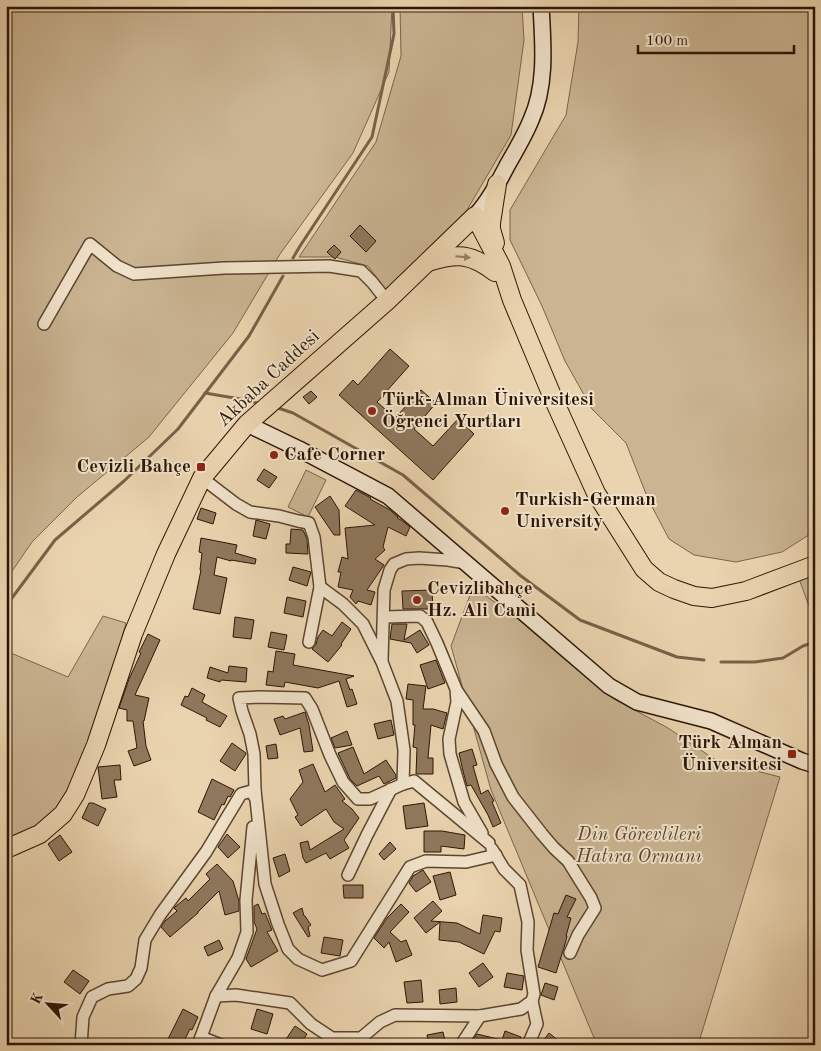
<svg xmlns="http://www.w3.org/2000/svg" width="821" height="1051" font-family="'Old Standard TT',serif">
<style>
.green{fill:#cab492;stroke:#7b644c}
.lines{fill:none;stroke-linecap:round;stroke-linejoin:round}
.stream{stroke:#776148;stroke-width:3}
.building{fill:#8f785d;stroke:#2c1505}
.street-casing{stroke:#5c4530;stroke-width:14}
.secondary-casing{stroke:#2c1505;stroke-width:18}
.primary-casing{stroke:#2c1505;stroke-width:20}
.street{stroke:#f1e3cb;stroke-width:11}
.secondary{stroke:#f1e3cb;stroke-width:15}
.primary{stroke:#ead4af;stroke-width:18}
.oneway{fill:#947e62}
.poi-dot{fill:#8f2418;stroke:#f1e3cb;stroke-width:2}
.labels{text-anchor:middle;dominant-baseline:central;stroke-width:4;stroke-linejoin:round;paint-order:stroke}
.street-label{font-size:19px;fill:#2c1505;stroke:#f1e3cb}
.poi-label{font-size:19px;font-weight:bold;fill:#2c1505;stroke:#f1e3cb;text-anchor:start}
.park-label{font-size:19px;font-style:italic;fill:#5b452f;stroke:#f1e3cb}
</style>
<rect width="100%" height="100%" fill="#ead4af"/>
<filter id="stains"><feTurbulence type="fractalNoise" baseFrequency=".004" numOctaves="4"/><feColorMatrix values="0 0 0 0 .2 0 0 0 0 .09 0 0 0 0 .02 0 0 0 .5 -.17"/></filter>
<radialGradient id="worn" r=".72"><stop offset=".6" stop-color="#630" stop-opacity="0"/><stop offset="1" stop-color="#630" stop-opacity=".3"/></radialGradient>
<g class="green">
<polygon points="6,6 392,6 389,72 353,153 280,254 233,333 149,437 77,497 32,542 6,580"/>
<polygon points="400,6 522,6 524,40 511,135 467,210 386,290 368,266 335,257 299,257 376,142 401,56"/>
<polygon points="579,6 815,6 815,531 782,552 736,562 694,555 669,539 648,499 626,443 592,409 565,361 542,306 510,240 510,210 566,115 578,42"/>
<polygon points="306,470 326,480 308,517 288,507"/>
<polygon points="815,573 815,607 811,608 813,613 812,614 799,579"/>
<polygon points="473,587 516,617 563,658 614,699 668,728 717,761 780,777 698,1045 597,1045 491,790 451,646"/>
<polygon points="103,616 126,623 100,718 67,799 41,828 6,844 6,651 68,677"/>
</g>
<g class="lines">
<g class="stream">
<polyline points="293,258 300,246 372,137 394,34 393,6"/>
<polyline points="205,393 246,400 257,403"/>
<polyline points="278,408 293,413 403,475 521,576 580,620 677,657 704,660"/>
<polyline points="6,606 55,540 124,481 178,429 249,336 283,276"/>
<polyline points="721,662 755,662 783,658 803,646 815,642"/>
</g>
</g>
<g class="building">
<polygon points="360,225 376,241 366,252 350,236"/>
<polygon points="334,245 341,252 335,259 327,252"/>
<polygon points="390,349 409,366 377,402 395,418 421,390 436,403 414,429 433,446 458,419 474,434 433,480 339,395 353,380 358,385"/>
<polygon points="311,391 317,397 309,404 303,397"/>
<polygon points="264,469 277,477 269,488 257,480"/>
<polygon points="356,490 371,498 370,499 390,510 398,517 397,518 401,520 410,527 406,536 388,527 383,547 385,550 375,559 384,565 367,590 375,592 371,605 358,601 356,604 350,597 353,590 338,587 341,572 338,572 342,557 348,559 345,528 375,525 345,506"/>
<polygon points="330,496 339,510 340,535 334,535 315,507"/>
<polygon points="201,508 216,513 213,524 197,519"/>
<polygon points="256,520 270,524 266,539 253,536"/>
<polygon points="291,529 303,530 307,539 308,554 286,553 286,544 290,544"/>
<polygon points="201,538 237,545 235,553 256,559 255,564 231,560 231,561 217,557 214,575 227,578 220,614 193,609 201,570 200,570 202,553 199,552"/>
<polygon points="293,567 311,572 307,586 289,580"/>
<polygon points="432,590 433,609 403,609 402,591"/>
<polygon points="287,597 306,601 303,617 284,613"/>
<polygon points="235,617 254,620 251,639 233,637"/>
<polygon points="342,622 351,629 341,644 342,645 328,662 312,649 316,644 318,637 323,630 332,636"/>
<polygon points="392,624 407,624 404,640 420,630 429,645 417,653 411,643 390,639"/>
<polygon points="271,632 287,635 284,650 268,647"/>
<polygon points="148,634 160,640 135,695 149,698 144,721 143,721 146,746 151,760 134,766 128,751 137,748 133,721 127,721 127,710 119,708 129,679 141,653 139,652"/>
<polygon points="276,651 295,654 293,665 354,676 346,679 350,690 352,689 357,704 347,707 339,681 318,688 285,682 284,687 266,685 268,671 273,672"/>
<polygon points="436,660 445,683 428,689 420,665"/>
<polygon points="229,666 247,668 246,682 221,680 220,682 207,678 210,667 228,673"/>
<polygon points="408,684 426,686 423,709 433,709 447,713 443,729 431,725 428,758 433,758 433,774 416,774 417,748 413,747 415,725 413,725 413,700 406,699"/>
<polygon points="192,688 205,695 202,702 227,716 220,727 206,720 207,718 181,705 185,696 188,697"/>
<polygon points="305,712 309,725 313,751 304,752 300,728 280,735 274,719 283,716 285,719"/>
<polygon points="391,720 394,735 378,739 374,724"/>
<polygon points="347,731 352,745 335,748 331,738"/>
<polygon points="232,743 246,753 246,754 235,771 220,761"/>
<polygon points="276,744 278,758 268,759 266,746"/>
<polygon points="353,747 364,774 386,760 396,775 396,778 384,784 379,776 357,786 350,779 338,753"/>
<polygon points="472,749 477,765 473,766 481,794 488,790 494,801 492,802 501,823 493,827 488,815 471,785 467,786 463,771 459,753"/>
<polygon points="313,764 325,792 335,785 345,799 342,801 352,809 359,818 344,840 349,848 330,859 326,853 306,863 303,858 300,843 308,841 310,850 344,829 334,822 326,809 301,826 295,817 298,815 290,799 303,782 299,770"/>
<polygon points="120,765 121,780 114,780 117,797 102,799 98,767"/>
<polygon points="212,779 234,790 230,797 228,796 224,805 222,804 214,820 198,812"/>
<polygon points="89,803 93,803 106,809 98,826 82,818"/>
<polygon points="424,803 428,826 406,829 403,806"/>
<polygon points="424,831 442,831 465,835 464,849 441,846 441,852 424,852"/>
<polygon points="227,834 240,847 228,858 218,847"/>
<polygon points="60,835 72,852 59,861 48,844"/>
<polygon points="390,842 396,849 384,860 379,854"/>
<polygon points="285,854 290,871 279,877 273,858"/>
<polygon points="217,864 233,881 239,901 239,911 225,915 219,891 198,912 198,913 170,937 161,927 165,921 177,911 174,908 175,907 186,898 188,901 210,879 206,874"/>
<polygon points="423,870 431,882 416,892 409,883 413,876"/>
<polygon points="450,872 456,895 440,900 433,876"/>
<polygon points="343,885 363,885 363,898 344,898"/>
<polygon points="566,895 576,899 567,917 571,918 566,936 567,936 565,944 556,973 538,967 554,913 558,914"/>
<polygon points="433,901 442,911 431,921 457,923 480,934 483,915 502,918 500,932 495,931 484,954 459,942 439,940 440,922 426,933 414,918"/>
<polygon points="258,904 262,914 265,913 272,930 267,932 278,951 251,967 246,959 257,929 254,922 254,906"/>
<polygon points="401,904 409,912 390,932 401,942 406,940 412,955 396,962 389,942 384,948 374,938 387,918"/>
<polygon points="302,908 304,916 305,916 311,925 308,927 310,936 308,937 293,913"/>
<polygon points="324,937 343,940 340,956 321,953"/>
<polygon points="219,940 223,949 208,956 204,947"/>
<polygon points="483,963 493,977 479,987 469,973"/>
<polygon points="73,970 89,981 80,994 64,982"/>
<polygon points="507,973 524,976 522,990 504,987"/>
<polygon points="421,980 423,1002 407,1003 404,982"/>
<polygon points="545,983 558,987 554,1000 541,995"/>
<polygon points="456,988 457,1002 440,1004 439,990"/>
<polygon points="183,1009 198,1017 192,1030 190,1029 182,1045 180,1045 168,1039"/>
<polygon points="257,1009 273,1014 267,1034 251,1029"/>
<polygon points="295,1026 307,1034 300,1045 282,1045"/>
<polygon points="505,1031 521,1037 519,1045 472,1045 473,1040 477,1034 502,1040"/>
<polygon points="443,1032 446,1045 429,1045 427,1035"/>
<polygon points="549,1033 564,1045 540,1045"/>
</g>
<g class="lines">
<defs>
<g id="street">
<polyline points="44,324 90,244 117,266 134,274 224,268 329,266 361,271 372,282 387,301"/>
<polyline points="202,478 236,504 250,512 279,516 298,521 309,523 314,537 320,587 309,642"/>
<polyline points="320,587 343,604 363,624 382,662 397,701 404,750 403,784"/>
<polyline points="384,617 420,616 427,622 437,643 456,689 457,702 449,739 450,754 464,802 482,833"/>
<polyline points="382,660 384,590 390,570 394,564 406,559 419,558 448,560 466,563"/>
<polyline points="457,691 484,731 496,764 513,797 542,834 554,848 568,861 591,898 595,908 578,935 570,953"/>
<polyline points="489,843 414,781 403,784 370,799 358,799 343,782 330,755 312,709 305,698 259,697 239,698 242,711 250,734 254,754 255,790 265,884 278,924 288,949 298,959 322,970 351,961 410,867 426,861 466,862 496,855"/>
<polyline points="348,875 367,835 391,789"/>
<polyline points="216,996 236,995 290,1003 311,1024 332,1038 361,1038 380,1022 395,1015 480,1016 521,1009 532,1001 534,994 527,950 528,922 520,885 504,869 492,849"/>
<polyline points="201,1037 221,1045"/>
<polyline points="81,1045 83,1017 92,997 108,989 128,986 136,979 141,968 145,940 160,915 206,852 241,794 255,790 254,796"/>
<polyline points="198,1045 216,996 238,958 247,932 246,900 253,827"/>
<polyline points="461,1045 480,1016"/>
<polyline points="528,1045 537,1024 532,1001"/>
</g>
<g id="secondary">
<path d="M475 216C489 201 498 183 508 164 516 150 525 135 531 120 547 85 543 43 541 6"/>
<polyline points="247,424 299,449 388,496 609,686 637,702 711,721 802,761 815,765"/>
</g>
<g id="primary">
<polyline points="495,243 491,229 491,223 497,184"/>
<path d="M428 262C457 253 470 253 495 272"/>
<polyline points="6,849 40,834 63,814 75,795 96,745 133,634 166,554 202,478 247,424 387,301 475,216 501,266 512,300 553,398 596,493 644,569 659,582 674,589 694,596 712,598 746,591 815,565"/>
</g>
</defs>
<use href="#street" class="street-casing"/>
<use href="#secondary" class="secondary-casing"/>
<use href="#primary" class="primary-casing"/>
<use href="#street" class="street"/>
<use href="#secondary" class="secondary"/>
<use href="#primary" class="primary"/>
</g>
<defs><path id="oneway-solid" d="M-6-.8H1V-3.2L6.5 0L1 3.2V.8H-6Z" transform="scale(1.25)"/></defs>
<use class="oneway" href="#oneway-solid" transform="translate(463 257) rotate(5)"/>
<g class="poi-dot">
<circle cx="372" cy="411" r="5"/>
<circle cx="274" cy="455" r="5"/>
<rect x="196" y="462" width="10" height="10" rx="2.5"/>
<circle cx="505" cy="511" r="5"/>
<circle cx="417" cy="600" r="5"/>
<rect x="787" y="749" width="10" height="10" rx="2.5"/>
</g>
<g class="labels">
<g class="street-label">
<text transform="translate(269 379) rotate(-43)">Akbaba Caddesi</text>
</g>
<g class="poi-label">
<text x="382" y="400">Türk-Alman Üniversitesi<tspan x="382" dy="22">Öğrenci Yurtları</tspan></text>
<text x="284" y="455">Cafe Corner</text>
<text x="191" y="467" text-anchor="end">Cevizli Bahçe</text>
<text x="515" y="500">Turkish-German<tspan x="515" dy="22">University</tspan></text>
<text x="427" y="589">Cevizlibahçe<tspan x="427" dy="22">Hz. Ali Cami</tspan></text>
<text x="782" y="743" text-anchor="end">Türk Alman<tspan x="782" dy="22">Üniversitesi</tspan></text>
</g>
<g class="park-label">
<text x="639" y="835">Din Görevlileri<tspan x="639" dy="22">Hatıra Ormanı</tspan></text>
</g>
</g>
<rect width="821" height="1051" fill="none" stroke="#ead4af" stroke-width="25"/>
<rect x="8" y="8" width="806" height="1036" fill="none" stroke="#2c1505" stroke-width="2.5"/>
<rect x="12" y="12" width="796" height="1026" fill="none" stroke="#2c1505"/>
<g transform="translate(48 1004) rotate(296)" stroke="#f1e3cb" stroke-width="4" paint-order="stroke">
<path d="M0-4L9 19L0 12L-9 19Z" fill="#2c1505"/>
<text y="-8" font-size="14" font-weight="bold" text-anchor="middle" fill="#2c1505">K</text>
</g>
<path d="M638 45v8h156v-8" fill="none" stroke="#2c1505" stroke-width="2.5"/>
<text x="646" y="45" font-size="15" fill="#2c1505" stroke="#f1e3cb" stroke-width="4" paint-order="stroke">100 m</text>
<rect width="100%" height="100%" filter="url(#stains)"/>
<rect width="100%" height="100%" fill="url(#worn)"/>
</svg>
